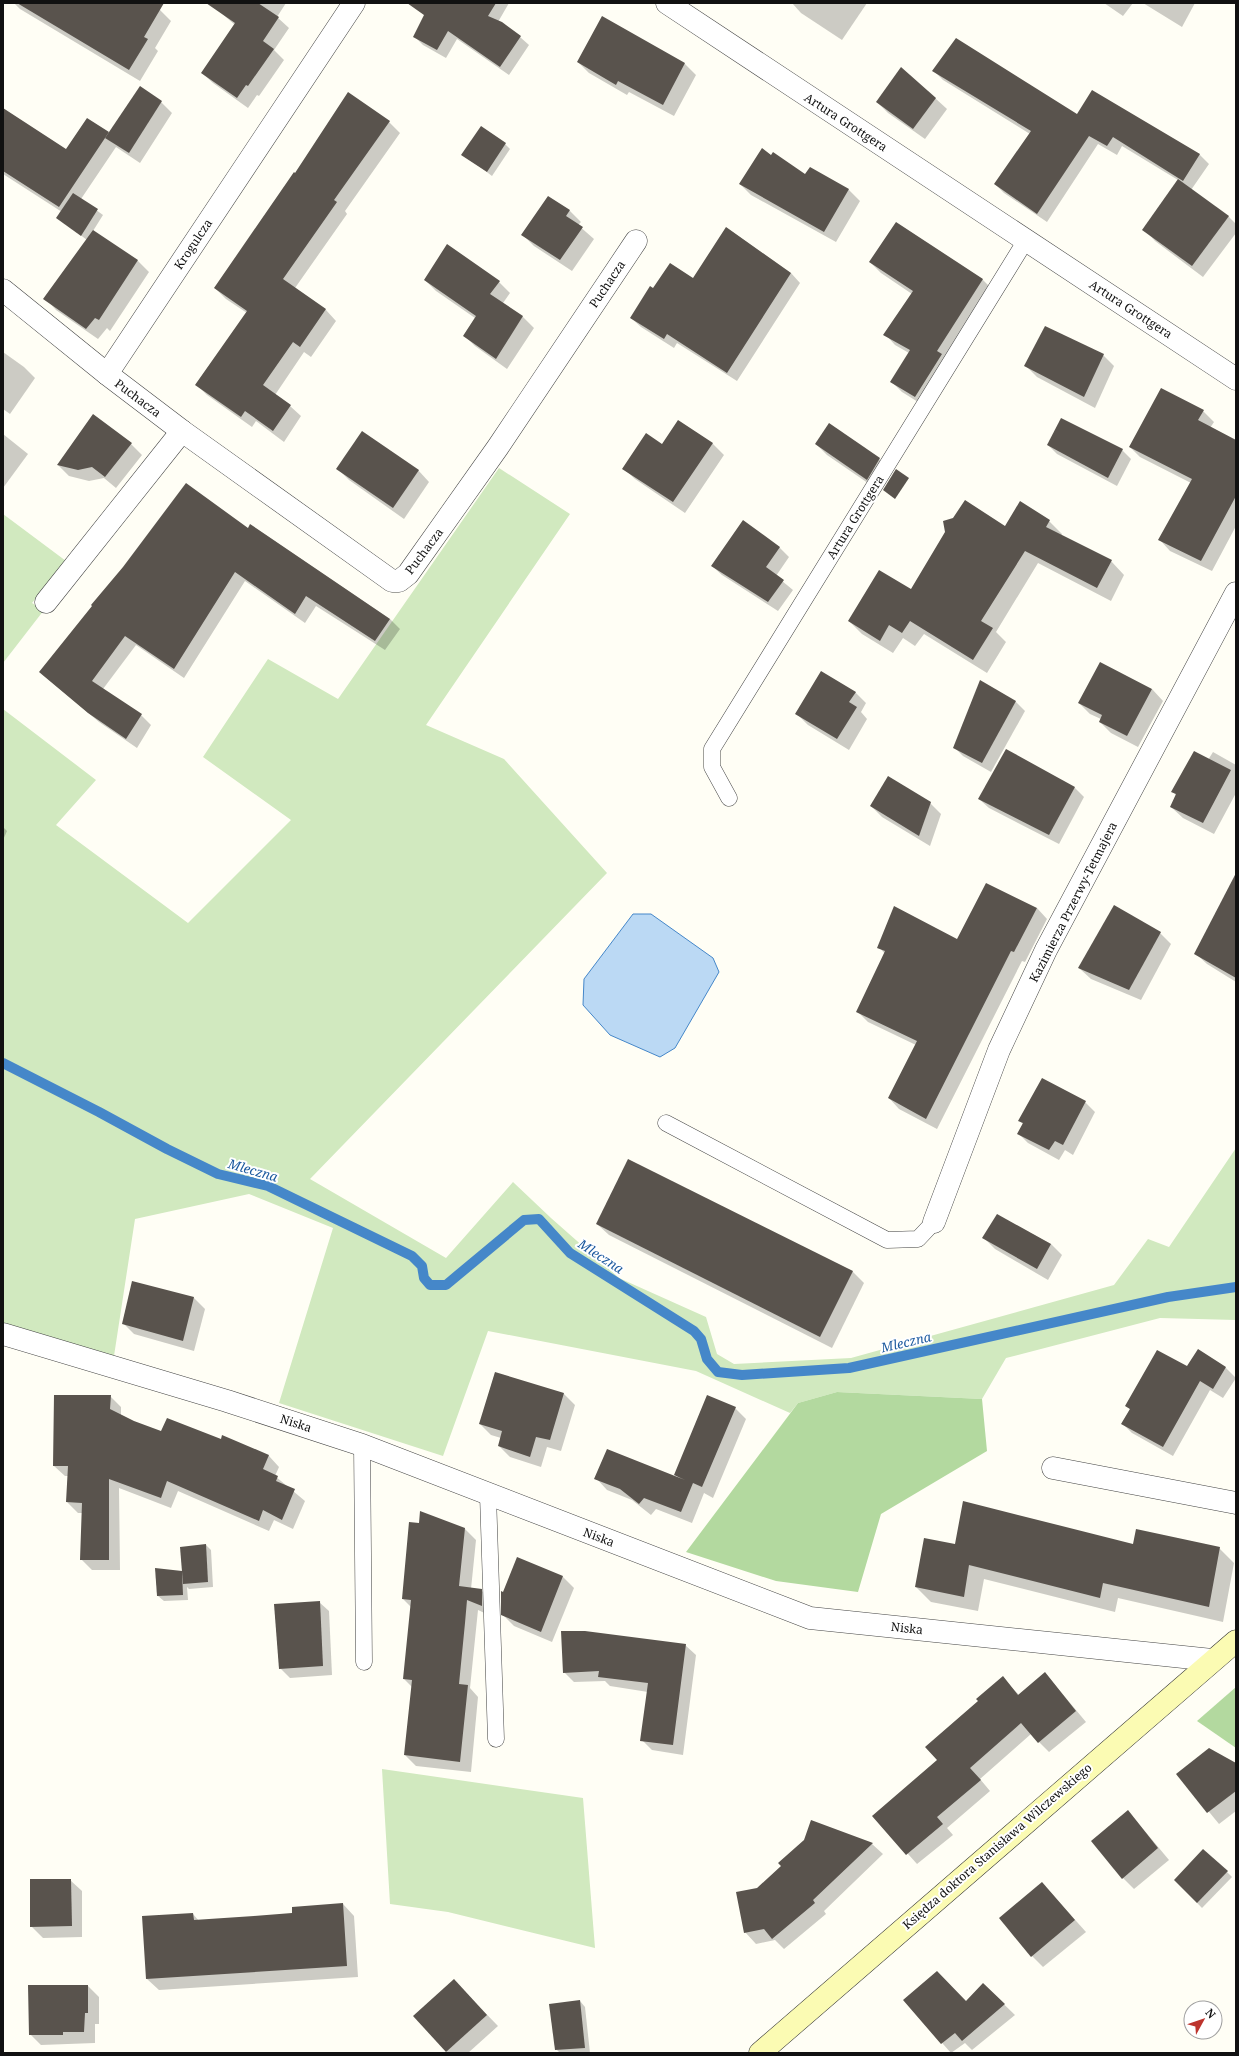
<svg xmlns="http://www.w3.org/2000/svg" width="1239" height="2056" font-family="'Noto Serif',serif">
<style>
.green{fill:#d1e9bf}
.forest{fill:#b3d99f}
.water{fill:#bbd9f4;stroke:#4587c9}
.shadow{fill:#0003}
.lines{fill:none;stroke-linecap:round;stroke-linejoin:round}
.stream{stroke:#4587c9;stroke-width:10}
.building{fill:#59534d}
.lane-casing{stroke:#444;stroke-width:17}
.street-casing{stroke:#444;stroke-width:23}
.secondary-casing{stroke:#333;stroke-width:23}
.lane{stroke:#fff;stroke-width:16}
.street{stroke:#fff;stroke-width:22}
.secondary{stroke:#fbfbb3;stroke-width:22}
.labels{text-anchor:middle;dominant-baseline:central;stroke-width:4;stroke-linejoin:round;paint-order:stroke}
.street-label{font-size:12px;fill:#111;stroke:#fff}
.water-label{font-size:13px;font-style:italic;fill:#1d5a9f;stroke:#fff}
</style>
<rect width="100%" height="100%" fill="#fffef5"/>
<g class="green">
<polygon points="499,468 570,514 426,725 504,759 607,873 310,1179 446,1258 513,1182 551,1218 619,1278 706,1317 717,1354 734,1364 851,1358 1114,1285 1148,1239 1169,1247 1236,1148 1236,1320 1160,1318 1006,1358 982,1399 837,1392 798,1403 790,1413 696,1371 488,1331 443,1456 279,1403 333,1228 249,1194 135,1219 114,1356 3,1324 3,709 96,780 56,825 188,923 291,820 203,757 268,659 338,699"/>
<polygon points="3,514 66,561 32,603 44,610 3,663"/>
<polygon points="382,1769 583,1798 595,1948 448,1912 390,1904"/>
</g>
<g class="forest">
<polygon points="837,1392 982,1399 987,1451 881,1514 858,1592 776,1581 686,1552 798,1403"/>
<polygon points="1236,1687 1236,1748 1197,1721"/>
</g>
<polygon class="water" points="633,914 651,914 713,958 719,972 675,1048 660,1057 610,1035 583,1005 584,979"/>
<g class="shadow">
<polygon points="14,3 148,3 160,10 171,21 155,48 158,51 140,81 20,9"/>
<polygon points="225,3 286,3 277,17 289,28 274,50 284,60 259,96 257,95 248,108 213,83 202,73 235,25 219,11"/>
<polygon points="432,3 509,3 498,22 520,37 529,45 509,75 457,39 446,58 423,45 414,36"/>
<polygon points="792,3 867,3 842,40 801,13"/>
<polygon points="1104,3 1133,3 1123,16"/>
<polygon points="1143,3 1195,3 1182,27"/>
<polygon points="578,62 685,64 696,75 674,116 629,92 627,95 589,73"/>
<polygon points="934,71 1077,115 1099,96 1200,155 1209,164 1191,190 1229,217 1236,224 1236,233 1203,277 1155,241 1144,229 1178,180 1122,146 1117,155 1098,144 1047,222 1004,193 995,184 1030,134 943,80"/>
<polygon points="935,98 947,109 925,139 888,113 877,102"/>
<polygon points="161,102 172,113 140,163 116,147 81,199 103,215 93,231 138,261 149,272 110,331 107,328 98,339 56,310 45,298 87,240 58,218 62,212 3,174 3,112 66,150 87,119 108,133"/>
<polygon points="389,122 400,133 345,211 347,214 295,288 326,310 336,321 311,357 304,352 275,395 290,406 301,416 284,442 256,421 252,427 207,395 196,384 247,313 226,299 215,288 295,174"/>
<polygon points="505,144 510,149 492,176 463,154"/>
<polygon points="771,156 806,175 810,168 849,190 860,201 836,242 751,195 740,184"/>
<polygon points="548,197 570,211 581,222 578,225 594,239 572,271 534,246 523,235"/>
<polygon points="727,228 791,273 800,283 737,381 677,343 674,348 641,327 631,318 653,289 694,279"/>
<polygon points="870,262 982,279 993,290 926,407 902,392 892,382 909,353 895,345 885,334 912,294 881,273"/>
<polygon points="425,280 499,282 510,293 503,303 523,317 534,328 507,369 475,346 464,335 475,318 436,291"/>
<polygon points="3,352 24,367 35,378 10,414 3,409"/>
<polygon points="1103,355 1114,366 1095,408 1037,377 1026,366"/>
<polygon points="1203,411 1214,422 1210,428 1236,441 1236,526 1212,571 1170,551 1160,540 1191,483 1140,457 1130,447"/>
<polygon points="679,421 713,444 724,455 685,513 635,479 623,468 663,446"/>
<polygon points="829,424 879,459 891,470 878,490 827,455 816,444"/>
<polygon points="3,434 28,454 3,488"/>
<polygon points="131,444 142,455 116,488 104,478 89,481 69,476 58,465"/>
<polygon points="1048,445 1122,450 1131,459 1117,486 1057,454"/>
<polygon points="338,469 418,470 429,482 404,519 349,480"/>
<polygon points="1049,521 1062,534 1061,536 1111,561 1124,575 1111,601 1038,563 996,632 1006,642 987,673 924,634 915,646 903,638 893,653 862,634 849,621 911,590 1005,527"/>
<polygon points="251,525 390,619 400,629 385,650 316,606 305,623 245,581 184,678 136,645 103,689 141,715 151,725 137,748 99,722 40,672 248,530"/>
<polygon points="779,547 789,557 776,576 793,590 778,611 722,575 712,566"/>
<polygon points="981,682 1016,702 1025,711 991,772 963,756 954,747"/>
<polygon points="1152,689 1163,701 1138,747 1111,733 1100,722 1101,719 1090,714 1079,703"/>
<polygon points="855,692 866,703 861,712 867,719 849,750 808,725 797,714"/>
<polygon points="1006,750 1075,788 1084,797 1059,844 989,808 979,799"/>
<polygon points="1213,752 1236,765 1236,793 1214,834 1183,818 1171,807 1177,796 1173,792 1208,760"/>
<polygon points="930,803 941,814 930,846 882,817 871,806"/>
<polygon points="3,827 7,831 3,840"/>
<polygon points="1236,885 1236,982 1207,964 1195,953"/>
<polygon points="1037,908 1047,919 1025,962 1022,961 937,1129 899,1109 889,1098 916,1045 868,1022 858,1012 885,954 879,947 957,941"/>
<polygon points="1160,933 1171,944 1141,1000 1091,979 1079,968"/>
<polygon points="1085,1102 1095,1112 1073,1155 1065,1150 1059,1160 1028,1143 1018,1133 1023,1124 1020,1121"/>
<polygon points="629,1161 853,1272 864,1283 832,1348 609,1235 597,1224"/>
<polygon points="997,1215 1051,1244 1062,1255 1048,1280 995,1249 984,1238"/>
<polygon points="133,1282 194,1298 205,1309 194,1351 134,1334 123,1323"/>
<polygon points="1198,1351 1226,1368 1236,1378 1223,1398 1210,1390 1173,1456 1132,1433 1122,1423 1130,1409 1126,1406 1187,1367"/>
<polygon points="495,1373 564,1394 575,1405 561,1451 547,1447 541,1467 510,1457 499,1446 501,1438 491,1435 480,1424"/>
<polygon points="110,1396 121,1407 121,1415 134,1422 162,1433 221,1440 223,1437 269,1456 279,1467 275,1476 305,1501 293,1529 274,1520 269,1531 178,1491 171,1508 119,1488 120,1570 92,1570 81,1559 83,1513 78,1513 67,1502 68,1476 65,1476 54,1466"/>
<polygon points="735,1408 746,1419 713,1498 704,1493 692,1523 656,1509 651,1515 632,1500 607,1490 596,1478 679,1478 675,1474"/>
<polygon points="465,1529 476,1540 471,1589 481,1590 492,1601 493,1617 478,1610 470,1688 478,1697 471,1772 416,1766 405,1755 412,1687 404,1679 411,1607 403,1599"/>
<polygon points="206,1545 211,1550 213,1587 189,1589 187,1587 188,1600 164,1601 158,1596 181,1572 183,1573"/>
<polygon points="956,1545 1134,1545 1219,1548 1234,1563 1223,1622 1118,1598 1115,1612 984,1579 978,1611 931,1602 916,1587"/>
<polygon points="563,1577 574,1588 552,1642 514,1626 502,1614 504,1593"/>
<polygon points="319,1602 329,1611 332,1675 290,1678 280,1668"/>
<polygon points="685,1645 696,1655 683,1755 652,1750 642,1740 648,1692 610,1686 605,1681 574,1682 564,1672"/>
<polygon points="1045,1673 1086,1722 1049,1752 1031,1734 980,1779 990,1791 947,1828 953,1835 917,1864 874,1816 938,1760 979,1702 1003,1678 1019,1695"/>
<polygon points="1236,1764 1236,1811 1219,1824 1178,1774"/>
<polygon points="1128,1811 1169,1860 1134,1889 1123,1878"/>
<polygon points="811,1822 872,1844 883,1854 824,1911 826,1914 784,1949 775,1940 756,1944 745,1932 758,1889 782,1866 805,1841"/>
<polygon points="1227,1872 1232,1877 1202,1908 1175,1880"/>
<polygon points="70,1880 82,1891 82,1937 43,1938 31,1926"/>
<polygon points="1042,1883 1086,1932 1043,1967 1032,1956"/>
<polygon points="343,1904 354,1916 358,1977 159,1990 147,1979 193,1914 199,1921 293,1914"/>
<polygon points="983,1984 1015,2015 972,2050 965,2043 951,2053 904,2000 967,2003"/>
<polygon points="88,1986 99,1997 99,2024 95,2024 95,2043 41,2045 30,2034"/>
<polygon points="465,1992 498,2026 468,2053 448,2053 414,2016"/>
<polygon points="580,2001 585,2007 590,2053 560,2053 557,2050"/>
</g>
<g class="lines">
<polyline class="stream" points="3,1063 99,1112 167,1149 218,1174 268,1186 412,1256 422,1266 424,1278 430,1285 446,1285 524,1220 539,1219 570,1253 694,1331 701,1339 707,1359 718,1372 742,1375 849,1368 1168,1297 1236,1287"/>
</g>
<g class="building">
<polygon points="17,3 164,3 144,37 148,39 129,70"/>
<polygon points="206,3 258,3 279,17 263,41 274,49 248,86 246,85 237,98 201,73 235,23"/>
<polygon points="407,3 496,3 488,16 502,22 521,36 500,67 448,31 437,50 413,37 424,15"/>
<polygon points="602,16 685,63 663,105 618,81 616,85 577,62"/>
<polygon points="956,38 1077,114 1092,90 1200,154 1183,181 1113,137 1107,146 1089,136 1037,214 994,184 1031,131 932,71"/>
<polygon points="901,67 936,98 913,129 876,102"/>
<polygon points="140,86 162,101 129,153 105,138"/>
<polygon points="348,92 390,121 334,200 337,202 283,279 326,309 300,347 293,342 263,385 291,405 273,431 245,411 241,417 195,385 247,311 214,288 294,172 295,173"/>
<polygon points="3,108 66,149 87,118 109,132 59,207 3,171"/>
<polygon points="481,126 506,143 487,172 461,155"/>
<polygon points="762,148 771,155 773,152 805,174 810,167 849,189 824,232 739,184"/>
<polygon points="1178,179 1229,216 1192,266 1142,230"/>
<polygon points="73,193 98,209 81,236 56,218"/>
<polygon points="548,196 570,210 566,216 583,227 560,260 521,235"/>
<polygon points="896,222 983,279 937,351 942,354 915,397 890,382 910,350 883,335 913,291 869,262"/>
<polygon points="726,227 791,273 727,373 667,334 664,339 630,318 650,286 653,288 670,263 693,278"/>
<polygon points="93,230 138,260 99,320 95,318 86,329 43,299"/>
<polygon points="447,244 500,281 490,294 523,316 496,359 463,336 476,316 424,280"/>
<polygon points="1045,326 1104,354 1084,397 1024,366"/>
<polygon points="1161,388 1204,410 1198,420 1236,440 1236,496 1201,561 1158,540 1192,479 1129,447"/>
<polygon points="93,414 132,443 105,477 92,467 78,470 57,465"/>
<polygon points="1061,418 1123,449 1108,478 1047,445"/>
<polygon points="678,420 713,443 673,502 622,469 646,433 662,444"/>
<polygon points="829,423 880,458 867,480 815,444"/>
<polygon points="362,431 419,470 393,508 336,469"/>
<polygon points="896,469 909,478 895,499 883,490"/>
<polygon points="186,483 248,528 250,524 390,619 375,641 306,596 295,614 235,572 174,669 125,636 92,681 142,714 126,739 88,713 39,672 92,606 91,605 123,567"/>
<polygon points="965,500 1005,526 1020,501 1050,520 1046,527 1112,560 1097,588 1025,551 981,621 993,628 973,660 910,621 902,633 889,625 880,641 848,621 879,570 911,589 945,532 943,521 953,518"/>
<polygon points="743,520 780,547 766,567 784,580 768,602 711,566"/>
<polygon points="1100,662 1152,689 1127,736 1099,722 1102,715 1078,703"/>
<polygon points="821,671 856,692 849,702 857,707 837,739 795,714"/>
<polygon points="980,680 1016,701 982,763 953,748"/>
<polygon points="1006,749 1075,787 1049,835 978,799"/>
<polygon points="1194,751 1231,770 1203,823 1170,807 1176,794 1171,792"/>
<polygon points="888,776 931,802 919,836 870,806"/>
<polygon points="1236,873 1236,978 1194,954"/>
<polygon points="986,883 1037,908 1014,952 1011,951 926,1119 888,1098 917,1041 856,1012 885,951 877,948 894,906 957,939"/>
<polygon points="1114,905 1161,932 1129,990 1078,968"/>
<polygon points="1042,1078 1086,1101 1063,1145 1055,1141 1049,1150 1017,1134 1023,1123 1018,1121"/>
<polygon points="628,1159 853,1271 820,1337 596,1224"/>
<polygon points="997,1214 1051,1244 1037,1269 982,1238"/>
<polygon points="132,1281 194,1297 183,1341 122,1324"/>
<polygon points="1198,1349 1226,1367 1213,1389 1200,1381 1163,1447 1121,1424 1130,1409 1125,1406 1157,1350 1187,1366"/>
<polygon points="495,1372 564,1393 550,1440 536,1437 530,1457 498,1446 502,1431 479,1424"/>
<polygon points="54,1395 111,1395 110,1409 134,1421 161,1431 167,1418 221,1439 222,1435 269,1455 263,1469 278,1476 276,1481 295,1489 282,1520 263,1510 259,1521 167,1481 161,1498 109,1479 109,1560 80,1560 82,1503 66,1502 68,1466 53,1466"/>
<polygon points="707,1395 736,1407 702,1487 693,1483 681,1512 644,1498 639,1504 620,1489 594,1479 607,1449 685,1480 674,1475"/>
<polygon points="963,1501 1133,1544 1136,1529 1220,1547 1209,1607 1103,1583 1100,1598 969,1565 964,1597 915,1587 924,1538 955,1544"/>
<polygon points="420,1511 465,1528 459,1586 482,1589 482,1606 467,1600 465,1623 459,1684 468,1685 460,1762 404,1755 412,1680 403,1679 411,1600 402,1599 409,1522 419,1523"/>
<polygon points="206,1544 208,1582 183,1584 180,1547"/>
<polygon points="517,1557 563,1576 541,1632 501,1615 501,1591 503,1592"/>
<polygon points="155,1568 182,1571 183,1595 157,1596"/>
<polygon points="320,1601 323,1666 279,1669 274,1604"/>
<polygon points="561,1631 585,1631 686,1644 673,1745 640,1741 648,1683 598,1677 599,1671 563,1673"/>
<polygon points="1045,1672 1076,1711 1038,1743 1021,1723 970,1768 981,1780 937,1817 943,1824 906,1855 872,1816 937,1760 925,1747 978,1701 976,1699 1003,1676 1018,1695"/>
<polygon points="1209,1748 1236,1763 1236,1791 1207,1813 1176,1774"/>
<polygon points="1128,1810 1158,1848 1122,1879 1091,1841"/>
<polygon points="811,1820 873,1843 813,1900 815,1903 772,1939 764,1929 744,1933 736,1892 757,1888 781,1866 778,1863 804,1840"/>
<polygon points="1203,1849 1228,1871 1197,1903 1174,1880"/>
<polygon points="30,1879 71,1879 72,1926 30,1927"/>
<polygon points="1042,1882 1075,1920 1031,1957 999,1918"/>
<polygon points="343,1903 347,1966 146,1979 142,1916 193,1913 194,1920 254,1916 292,1913 292,1907"/>
<polygon points="937,1971 966,2001 983,1983 1005,2004 962,2041 955,2033 941,2044 903,2000"/>
<polygon points="454,1979 487,2015 446,2052 413,2016"/>
<polygon points="28,1985 88,1985 88,2013 85,2013 84,2032 63,2032 63,2035 29,2035"/>
<polygon points="580,2000 585,2048 555,2050 549,2004"/>
</g>
<g class="lines">
<defs>
<g id="lane">
<polyline points="729,798 712,767 712,749 1026,240"/>
<polyline points="666,1123 887,1240 918,1239 934,1222"/>
<polyline points="362,1445 364,1662"/>
<polyline points="488,1495 496,1739"/>
</g>
<g id="street">
<polyline points="667,3 1236,379"/>
<polyline points="3,290 107,374 354,3"/>
<polyline points="107,374 182,431 392,581 399,581 408,574 498,447 636,241"/>
<polyline points="46,602 182,431"/>
<polyline points="934,1222 999,1050 1046,950 1236,593"/>
<polyline points="3,1334 227,1401 362,1445 810,1618 1212,1660"/>
<polyline points="1053,1468 1236,1503"/>
</g>
<polyline id="secondary" points="760,2053 1236,1641"/>
</defs>
<use href="#lane" class="lane-casing"/>
<use href="#street" class="street-casing"/>
<use href="#secondary" class="secondary-casing"/>
<use href="#lane" class="lane"/>
<use href="#street" class="street"/>
<use href="#secondary" class="secondary"/>
</g>
<g class="labels">
<g class="street-label">
<text transform="translate(846 122) rotate(33)">Artura Grottgera</text>
<text transform="translate(193 244) rotate(-56)">Krogulcza</text>
<text transform="translate(607 284) rotate(-56)">Puchacza</text>
<text transform="translate(1131 309) rotate(33)">Artura Grottgera</text>
<text transform="translate(138 398) rotate(37)">Puchacza</text>
<text transform="translate(855 517) rotate(-58)">Artura Grottgera</text>
<text transform="translate(424 551) rotate(-53)">Puchacza</text>
<text transform="translate(1073 902) rotate(-63)">Kazimierza Przerwy-Tetmajera</text>
<text transform="translate(296 1423) rotate(18)">Niska</text>
<text transform="translate(599 1537) rotate(21)">Niska</text>
<text transform="translate(907 1628) rotate(6)">Niska</text>
<text transform="translate(997 1846) rotate(-41)">Księdza doktora Stanisława Wilczewskiego</text>
</g>
<g class="water-label">
<text transform="translate(253 1170) rotate(16)">Mleczna</text>
<text transform="translate(601 1256) rotate(33)">Mleczna</text>
<text transform="translate(906 1342) rotate(-13)">Mleczna</text>
</g>
</g>
<rect width="1239" height="2056" fill="none" stroke="#111111" stroke-width="8"/>
<g transform="translate(1203 2020) rotate(50)"><circle r="19" fill="#ffffff" stroke="#a0a0a0"/>
<path d="M0-3L7 15L0 10L-7 15Z" fill="#bd342d"/>
<text y="-6" font-size="11" font-weight="bold" text-anchor="middle" fill="#111111">N</text>
</g>
</svg>
